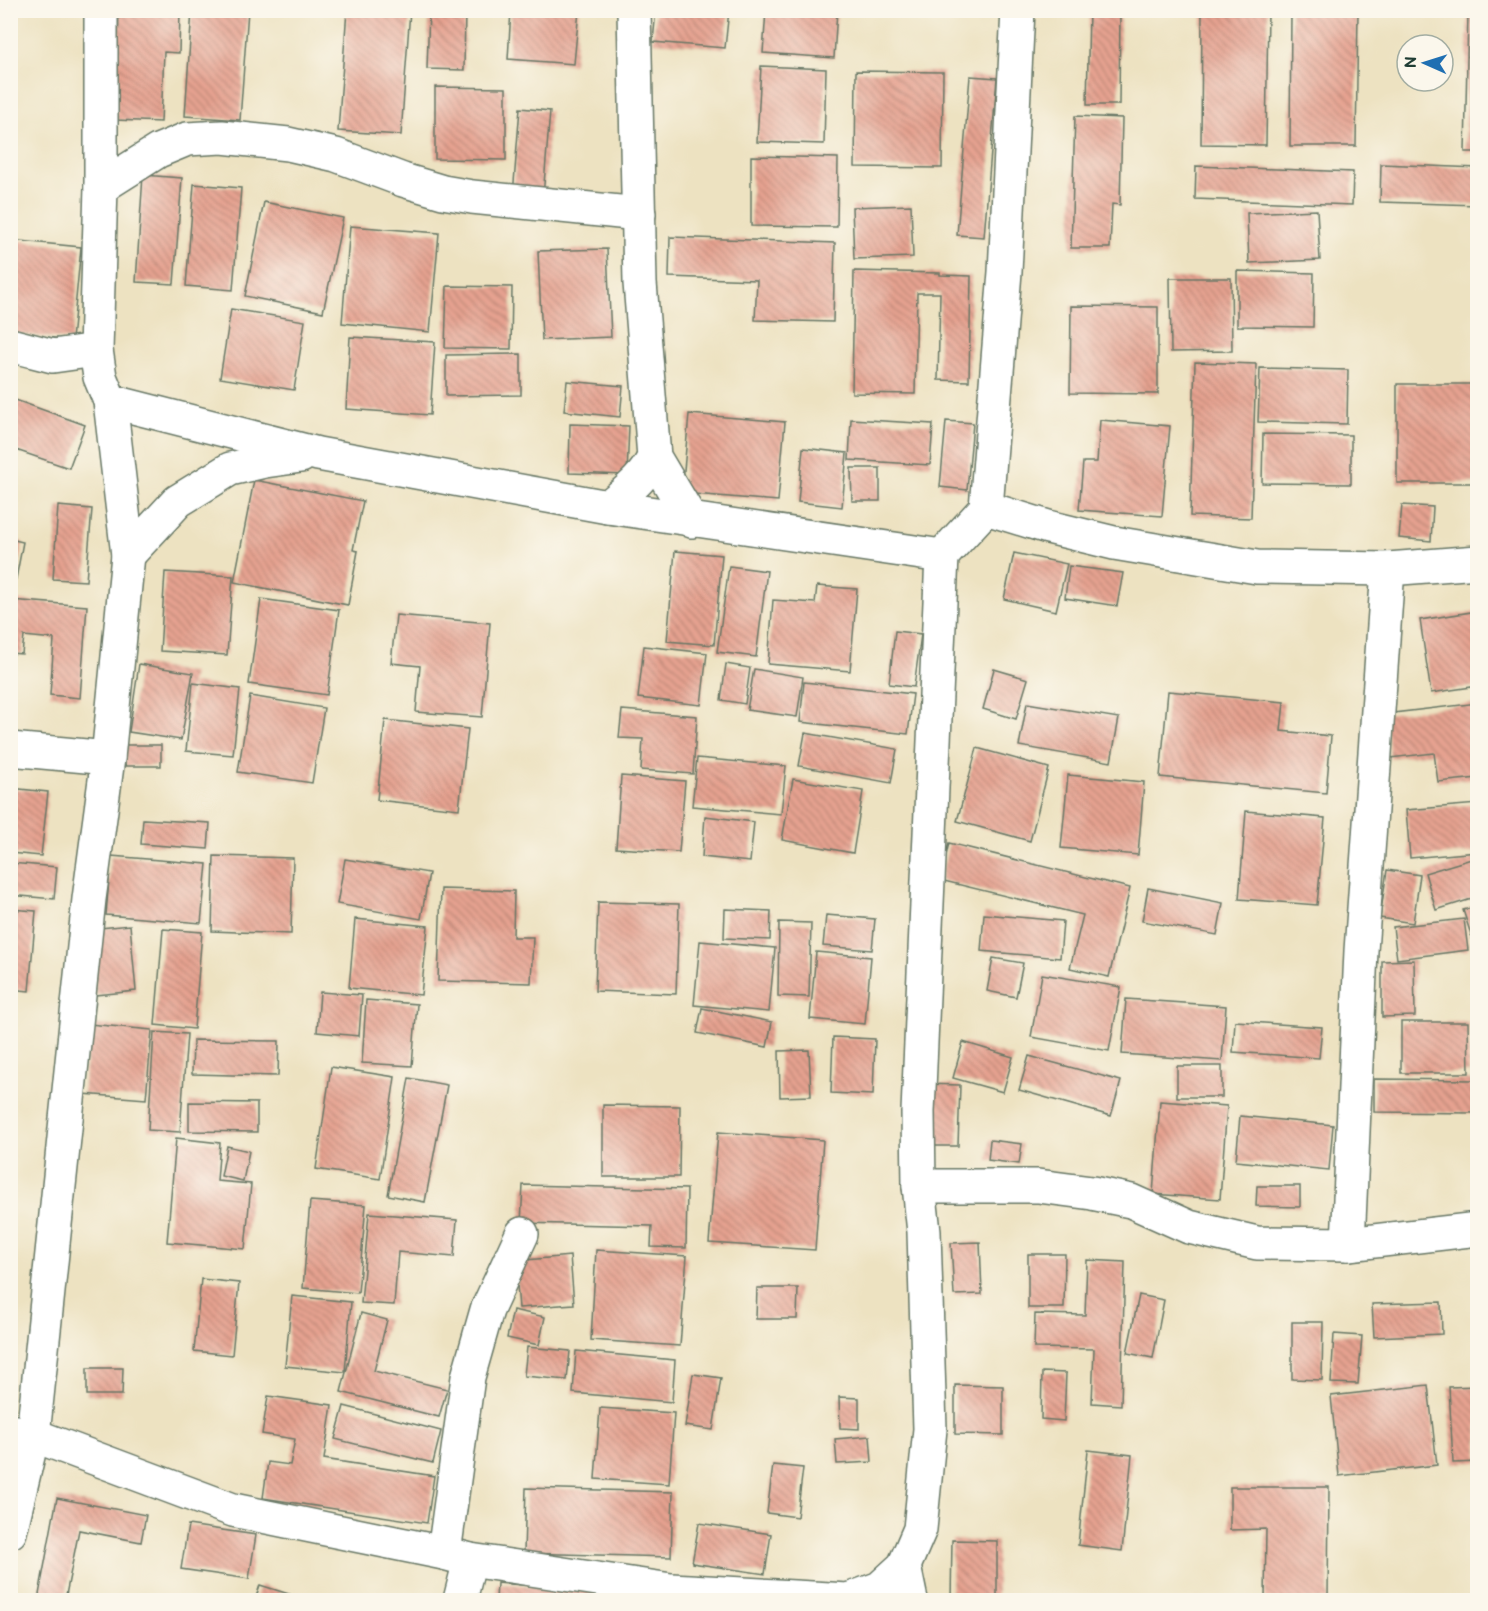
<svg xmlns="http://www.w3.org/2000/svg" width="1488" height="1611" font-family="'Balsamiq Sans',sans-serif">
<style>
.building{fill:url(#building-back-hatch)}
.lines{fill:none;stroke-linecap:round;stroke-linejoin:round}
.minor-casing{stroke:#677765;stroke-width:36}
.minor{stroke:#fff;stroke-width:33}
</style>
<defs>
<pattern id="building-back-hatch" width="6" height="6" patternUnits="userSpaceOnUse" patternTransform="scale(1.5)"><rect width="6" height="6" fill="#e6a290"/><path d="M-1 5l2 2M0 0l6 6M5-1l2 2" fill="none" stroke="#ba8576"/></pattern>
</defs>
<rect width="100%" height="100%" fill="#fbf7ec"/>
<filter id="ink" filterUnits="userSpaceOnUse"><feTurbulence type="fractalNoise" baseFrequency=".0167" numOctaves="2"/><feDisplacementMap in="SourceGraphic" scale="12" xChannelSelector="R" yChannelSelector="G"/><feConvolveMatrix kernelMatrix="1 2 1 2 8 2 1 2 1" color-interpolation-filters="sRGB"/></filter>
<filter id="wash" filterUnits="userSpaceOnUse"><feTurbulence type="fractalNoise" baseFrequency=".008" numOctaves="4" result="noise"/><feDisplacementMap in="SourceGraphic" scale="24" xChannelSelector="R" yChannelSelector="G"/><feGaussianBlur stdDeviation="1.35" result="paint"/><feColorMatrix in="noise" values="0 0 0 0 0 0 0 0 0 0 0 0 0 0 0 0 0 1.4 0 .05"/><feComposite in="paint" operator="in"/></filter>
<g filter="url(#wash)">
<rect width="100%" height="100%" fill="#ede2c1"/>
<g id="blocks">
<g class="building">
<polygon points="119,10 180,10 179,53 164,52 161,122 116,120"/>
<polygon points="192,10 248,10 240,120 185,116"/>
<polygon points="347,10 410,10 401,135 338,131"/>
<polygon points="429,10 465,10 464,70 427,69"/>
<polygon points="511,10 579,10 574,64 508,59"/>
<polygon points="656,10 729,10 725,48 653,42"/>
<polygon points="766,10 837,10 834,58 763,53"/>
<polygon points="1089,10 1120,11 1119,105 1087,105"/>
<polygon points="1202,10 1268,10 1266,145 1201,144"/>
<polygon points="1291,10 1358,10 1356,146 1290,146"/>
<polygon points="1468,13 1478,13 1478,152 1465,152"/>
<polygon points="761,66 826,69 824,144 757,142"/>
<polygon points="856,71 943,72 942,168 855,167"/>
<polygon points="970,76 997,78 984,237 957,235"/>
<polygon points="435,87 506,88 506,160 435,159"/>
<polygon points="520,108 550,111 543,197 513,195"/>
<polygon points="1075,116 1122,118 1120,205 1112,204 1110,248 1071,248"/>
<polygon points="751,156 838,158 837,227 751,226"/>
<polygon points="1381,164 1478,168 1478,205 1380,202"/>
<polygon points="1196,166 1353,172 1352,205 1195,199"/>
<polygon points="143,175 182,178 174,284 136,282"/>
<polygon points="194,184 241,188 233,290 186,286"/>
<polygon points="264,202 343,218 323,312 245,296"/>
<polygon points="911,205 913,257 854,259 852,207"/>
<polygon points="1317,210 1320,260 1249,263 1247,213"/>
<polygon points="350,226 439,233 430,332 342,323"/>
<polygon points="670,237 835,243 833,322 755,320 757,280 669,277"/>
<polygon points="10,240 81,247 72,340 10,333"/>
<polygon points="607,249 611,337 542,340 538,251"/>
<polygon points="854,271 940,273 940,275 971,276 969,381 938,380 940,293 917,293 915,394 852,393"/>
<polygon points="1237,271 1314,273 1313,327 1237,326"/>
<polygon points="1170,278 1231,278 1232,351 1171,352"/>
<polygon points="447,286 512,287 511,349 445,348"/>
<polygon points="1071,306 1158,307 1158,394 1070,393"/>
<polygon points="231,309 305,321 294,390 220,378"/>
<polygon points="350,337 435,342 430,415 346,409"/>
<polygon points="521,354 521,395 446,396 446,355"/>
<polygon points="1195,362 1256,364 1251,518 1190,516"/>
<polygon points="1260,368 1348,370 1347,424 1258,422"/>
<polygon points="567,381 623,386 620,417 564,411"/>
<rect x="1397" y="384" width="81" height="99"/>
<polygon points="10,398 85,425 69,468 10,448"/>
<polygon points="689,414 785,422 778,501 682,493"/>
<polygon points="851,419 933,424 930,465 849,460"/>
<polygon points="1100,420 1170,426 1162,516 1079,510 1083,462 1097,462"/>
<polygon points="946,421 973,423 967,490 940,487"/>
<polygon points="570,424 629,426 627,475 569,473"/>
<polygon points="1263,434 1351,435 1351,484 1262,483"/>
<polygon points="803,448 847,453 842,507 798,502"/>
<polygon points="851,468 880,468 880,501 852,501"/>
<polygon points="254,480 363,501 353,550 358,551 348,605 234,582"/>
<polygon points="1402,505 1433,507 1431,541 1399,538"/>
<polygon points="58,506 92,509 86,581 53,579"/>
<polygon points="10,539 23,542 16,579 10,578"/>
<polygon points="675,551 722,555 714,645 667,641"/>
<polygon points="1014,553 1067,564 1056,611 1004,599"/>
<polygon points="729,566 767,571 756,657 717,652"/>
<polygon points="1069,566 1123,573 1117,606 1065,598"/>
<polygon points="165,572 233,576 227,655 160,651"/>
<polygon points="817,586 857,589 850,671 768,664 773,600 815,603"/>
<polygon points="261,599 339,610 327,695 249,684"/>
<polygon points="10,600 87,606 80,698 50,695 54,639 24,636 22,654 10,653"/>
<polygon points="1478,611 1478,686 1431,693 1420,620"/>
<polygon points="396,615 490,623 482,717 416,712 420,666 391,663"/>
<polygon points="895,631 921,634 914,687 889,684"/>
<polygon points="644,646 707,653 701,705 638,698"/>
<polygon points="139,664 193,673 181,740 129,732"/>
<polygon points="726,664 750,668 745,704 721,700"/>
<polygon points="754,669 803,677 797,717 747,710"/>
<polygon points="994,669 1028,679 1016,719 983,709"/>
<polygon points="804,682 913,694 908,734 800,722"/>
<polygon points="193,683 240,689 233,755 186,751"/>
<polygon points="1168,691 1284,702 1281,731 1331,736 1326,793 1160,777"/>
<polygon points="250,696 324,708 312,783 238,772"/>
<polygon points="1027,703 1119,718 1111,762 1019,746"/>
<polygon points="1478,703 1478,778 1438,782 1434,753 1390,758 1385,714"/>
<polygon points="622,710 697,716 693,774 641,770 643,739 619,738"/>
<polygon points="385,720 468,729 459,809 377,800"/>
<polygon points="805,733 897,749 891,783 799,766"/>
<rect x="125" y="745" width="36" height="21"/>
<polygon points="977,748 1049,768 1030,841 957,821"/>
<polygon points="697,758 786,766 781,814 692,806"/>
<polygon points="1068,775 1144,782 1138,855 1061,848"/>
<polygon points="621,776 685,781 679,852 616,848"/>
<polygon points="793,779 863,791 853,853 782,840"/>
<polygon points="10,788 48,792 41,856 10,853"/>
<polygon points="1478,804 1478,852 1410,858 1406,810"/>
<polygon points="1246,811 1325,818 1317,905 1239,899"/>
<polygon points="705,816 754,822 750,862 702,857"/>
<polygon points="143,819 210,823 208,849 141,844"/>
<polygon points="949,843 1130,888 1109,977 1070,968 1083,915 940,880"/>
<polygon points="111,856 207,864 201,923 106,915"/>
<polygon points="214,856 293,858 291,934 212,931"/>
<polygon points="1478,857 1478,897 1436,910 1425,873"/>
<polygon points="345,859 429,873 421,919 337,904"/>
<polygon points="10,863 57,867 54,899 10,895"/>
<polygon points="1387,870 1420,875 1413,923 1380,918"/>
<polygon points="1148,888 1223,903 1217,935 1142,921"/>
<polygon points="441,889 514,891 513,937 533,937 531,983 438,981"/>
<polygon points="598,902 679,904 676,994 595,991"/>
<polygon points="1478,906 1478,953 1477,953 1463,910"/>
<polygon points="10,909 36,911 29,991 10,989"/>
<polygon points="725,909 771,911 770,940 724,938"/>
<polygon points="984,914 1063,921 1060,958 981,951"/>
<polygon points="826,915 875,919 872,950 823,946"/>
<polygon points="355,919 428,926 421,995 349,988"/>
<polygon points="1464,919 1468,950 1397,959 1393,927"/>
<polygon points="779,922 811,923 809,997 778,996"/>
<polygon points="130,925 136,991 96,995 90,929"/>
<polygon points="163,929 202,932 194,1029 155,1025"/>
<polygon points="700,941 775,948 769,1012 694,1005"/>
<polygon points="816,952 871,957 865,1024 810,1019"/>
<polygon points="993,958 1023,963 1016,997 987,991"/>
<polygon points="1414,960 1415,1016 1382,1017 1382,961"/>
<polygon points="1042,974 1121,987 1109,1051 1031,1037"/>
<polygon points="320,992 362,995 359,1036 317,1032"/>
<polygon points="1126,999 1226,1006 1222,1061 1122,1054"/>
<polygon points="366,1000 417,1004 412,1066 362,1063"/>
<polygon points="702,1008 772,1022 767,1047 697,1033"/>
<polygon points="1235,1021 1322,1027 1319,1058 1233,1052"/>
<polygon points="1401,1022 1468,1022 1469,1073 1401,1073"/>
<polygon points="89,1024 152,1030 146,1099 83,1094"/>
<polygon points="154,1032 187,1034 180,1132 148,1130"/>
<polygon points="833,1037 875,1039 873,1095 831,1093"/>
<polygon points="193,1040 279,1041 278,1076 192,1074"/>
<polygon points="963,1042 1013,1057 1003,1092 953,1078"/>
<polygon points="809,1050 811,1096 780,1097 779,1051"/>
<polygon points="1029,1056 1121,1081 1111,1116 1019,1090"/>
<rect x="1177" y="1066" width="45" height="31"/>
<polygon points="331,1067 395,1077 380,1179 316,1169"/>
<polygon points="409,1078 447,1085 425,1202 388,1195"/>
<polygon points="1374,1079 1476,1080 1475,1113 1374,1112"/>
<polygon points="923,1084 960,1085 958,1146 923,1146"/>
<polygon points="1160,1101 1227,1106 1220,1199 1153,1194"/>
<polygon points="189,1102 257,1103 257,1132 189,1131"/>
<polygon points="603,1105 680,1106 679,1177 603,1177"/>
<polygon points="1240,1116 1333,1125 1329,1170 1236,1161"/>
<polygon points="718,1132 823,1140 815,1250 709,1243"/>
<polygon points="176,1138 220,1143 217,1181 251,1184 245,1249 167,1242"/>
<polygon points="990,1140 1022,1144 1019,1164 988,1160"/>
<polygon points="227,1146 249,1151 243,1181 221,1176"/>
<polygon points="523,1185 687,1189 686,1248 651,1247 652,1226 521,1223"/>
<polygon points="1257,1186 1300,1186 1300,1207 1256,1206"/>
<polygon points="310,1201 366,1205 358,1293 303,1288"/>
<polygon points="369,1213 457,1220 454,1257 398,1252 394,1305 361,1303"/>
<polygon points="980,1242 982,1294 954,1295 951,1243"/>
<polygon points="596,1250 687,1256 680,1346 591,1340"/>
<polygon points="1028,1254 1065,1254 1064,1308 1028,1308"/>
<polygon points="570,1256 574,1304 519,1308 515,1261"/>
<polygon points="1087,1260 1125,1262 1121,1405 1092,1403 1094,1349 1034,1348 1035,1314 1085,1315"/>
<polygon points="201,1279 239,1283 232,1355 194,1351"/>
<polygon points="757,1288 798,1288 797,1319 756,1319"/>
<polygon points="1139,1295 1164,1300 1153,1358 1127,1353"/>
<polygon points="292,1296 351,1302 345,1372 285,1366"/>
<polygon points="1441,1302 1442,1334 1374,1337 1372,1304"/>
<polygon points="513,1310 545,1317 539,1345 507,1338"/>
<polygon points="361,1313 387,1320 374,1371 447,1389 439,1417 341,1392"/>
<polygon points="1292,1322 1323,1322 1322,1380 1292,1379"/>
<polygon points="1334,1334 1362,1336 1358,1384 1331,1383"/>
<polygon points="527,1347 570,1351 567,1380 524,1376"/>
<polygon points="576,1351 675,1360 672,1402 573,1393"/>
<polygon points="87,1368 123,1368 122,1395 87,1395"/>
<polygon points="1042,1372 1066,1373 1064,1421 1041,1419"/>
<polygon points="693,1374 721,1378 713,1430 685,1426"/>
<polygon points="955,1385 1003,1386 1003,1435 955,1434"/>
<polygon points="1428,1385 1437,1465 1339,1476 1331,1396"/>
<polygon points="1478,1386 1478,1462 1453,1463 1449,1387"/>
<polygon points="268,1396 332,1405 324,1459 434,1476 427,1523 263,1498 268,1462 290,1465 295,1439 262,1434"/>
<polygon points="839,1397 859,1398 859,1429 840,1428"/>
<polygon points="344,1406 441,1431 433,1463 335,1439"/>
<polygon points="600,1408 674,1413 669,1484 595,1479"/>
<polygon points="870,1436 872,1462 837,1464 835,1439"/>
<polygon points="1088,1450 1132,1455 1122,1551 1078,1545"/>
<polygon points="773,1465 803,1468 797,1517 767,1513"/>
<polygon points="1230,1487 1329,1487 1328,1600 1265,1600 1266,1529 1230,1530"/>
<polygon points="526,1488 673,1492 671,1557 524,1553"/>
<polygon points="57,1498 146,1515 141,1542 79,1530 65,1600 38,1600"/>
<polygon points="699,1523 771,1534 765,1574 692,1563"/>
<polygon points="188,1525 256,1535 249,1579 181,1569"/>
<polygon points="952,1540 997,1541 997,1600 951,1600"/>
<polygon points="497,1583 632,1594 631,1600 496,1600"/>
<polygon points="260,1585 308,1600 255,1600"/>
</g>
</g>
</g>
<g filter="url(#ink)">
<use href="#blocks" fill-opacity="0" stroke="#677765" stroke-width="1.5"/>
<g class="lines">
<defs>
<g id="minor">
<polyline points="634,10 640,283 654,457 692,521"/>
<polyline points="101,187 158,151 187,139 222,137 288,144 336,155 403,180 443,192 472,197 639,214"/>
<polyline points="10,345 53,356 96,350"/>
<polyline points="110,401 318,454 608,507 942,556"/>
<path d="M608 507C625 492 644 479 654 457"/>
<polyline points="986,508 1048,527 1114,543 1257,567 1388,569 1478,562"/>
<polyline points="128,555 178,501 230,469 265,461 301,456"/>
<polyline points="10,749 108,758"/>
<polyline points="919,1186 1038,1186 1092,1193 1131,1201 1189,1227 1257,1243 1348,1244 1478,1229"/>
<polyline points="1348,1244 1361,951 1388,569"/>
<polyline points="10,1431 33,1435 233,1510 444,1553 470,1560 671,1590 848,1600 880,1588 904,1566 920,1529 930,1429 924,1232 919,1186 918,1112 942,556 986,508 1005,272 1018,10"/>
<polyline points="10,1532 33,1435 89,899 108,758 128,555 110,401 100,377 96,350 101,187 101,10"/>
<polyline points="444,1553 468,1377 487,1310 522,1234"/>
<polyline points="904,1566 911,1600"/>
<polyline points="460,1600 470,1560"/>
</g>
</defs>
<use href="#minor" class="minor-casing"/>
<use href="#minor" class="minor"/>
</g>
</g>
<rect width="1488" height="1611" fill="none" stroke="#fbf7ec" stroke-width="36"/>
<g transform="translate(1425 63) rotate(273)"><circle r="28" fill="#fbf7ec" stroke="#a3ada2" stroke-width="1.5"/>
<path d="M0-4.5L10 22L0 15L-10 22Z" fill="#1f6fb2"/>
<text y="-9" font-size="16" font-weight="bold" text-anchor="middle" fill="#1f3d34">N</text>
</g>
</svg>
